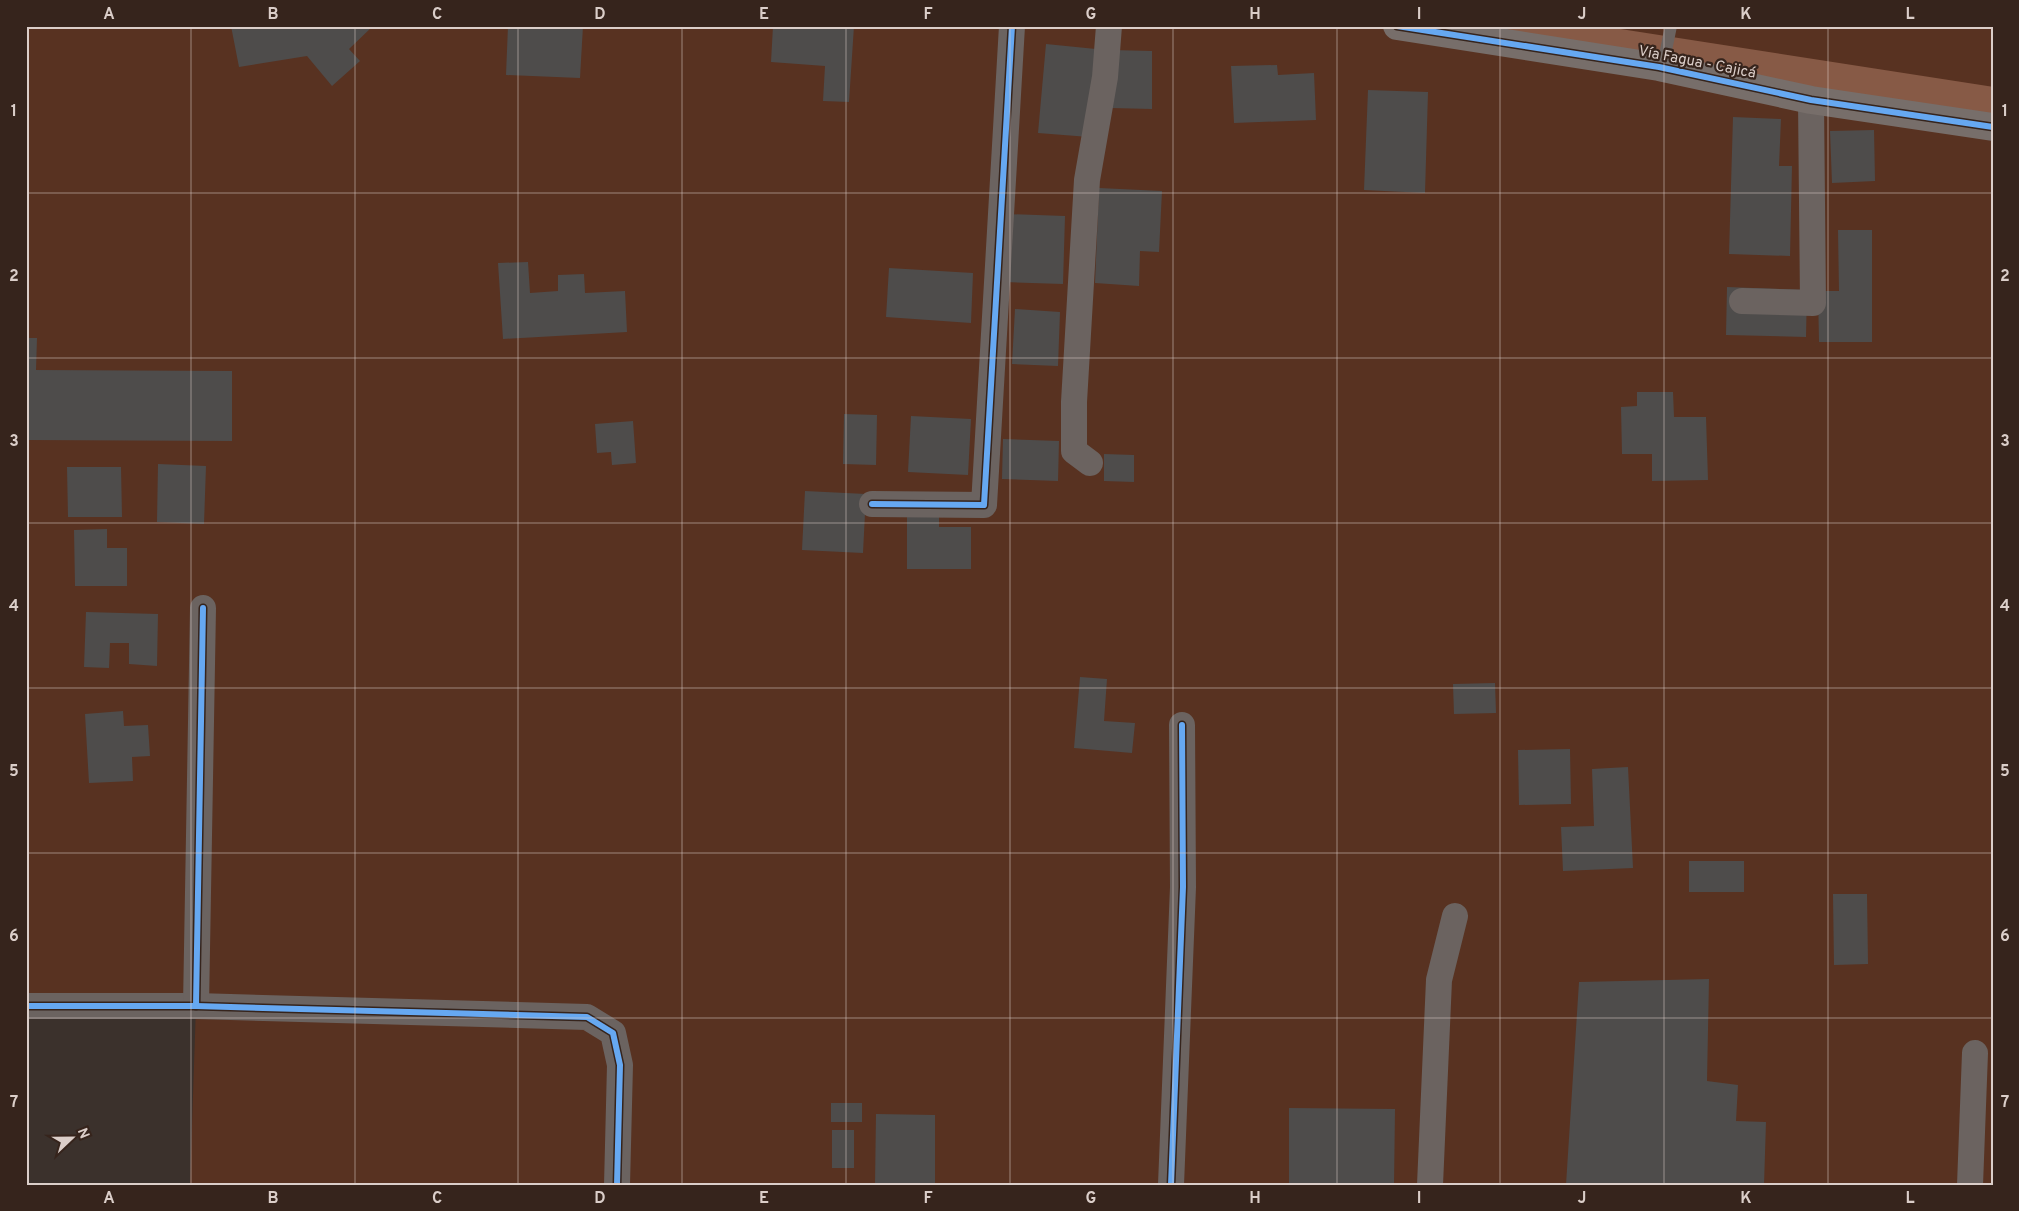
<svg xmlns="http://www.w3.org/2000/svg" width="2019" height="1211" font-family="Overpass,sans-serif">
<style>
.green{fill:#583221}
.lines{fill:none;stroke-linecap:round;stroke-linejoin:round}
.canal{stroke:#875a46;stroke-width:34}
.building{fill:#4e4c4b}
.lane{stroke:#6b6360;stroke-width:12}
.street{stroke:#6b6360;stroke-width:26}
.secondary{stroke:#776e6a;stroke-width:28}
.cycleway-casing{stroke:#36241c;stroke-width:9}
.cycleway{stroke:#66a8f1;stroke-width:6}
.grid{fill:none;stroke:#dbcec9;stroke-width:1;stroke-opacity:0.55}
.labels{text-anchor:middle;dominant-baseline:central;stroke-width:4.5;stroke-linejoin:round;paint-order:stroke}
.street-label{font-size:15px;fill:#dbcec9;stroke:#36241c}
.neatline{fill:none;stroke:#dbcec9;stroke-width:2}
.grid-label{font-size:16px;text-anchor:middle;font-weight:bold;fill:#dbcec9}
</style>
<rect width="100%" height="100%" fill="#3b312c"/>
<polygon class="green" points="26,26 1993,26 1993,110 1985,126 1993,127 1993,1185 190,1185 196,1006 26,1006"/>
<g class="lines">
<polyline class="canal" points="1490,26 1993,104"/>
</g>
<g class="building">
<polygon points="39,26 91,26 91,28 39,29"/>
<polygon points="231,26 373,26 349,49 360,61 332,86 307,56 239,67"/>
<polygon points="508,26 583,26 580,78 506,75"/>
<polygon points="773,26 854,26 849,102 823,101 825,66 771,62"/>
<polygon points="1046,44 1096,49 1089,137 1038,133"/>
<polygon points="1111,50 1152,51 1152,109 1111,108"/>
<polygon points="1277,65 1278,75 1314,73 1316,120 1234,123 1231,66"/>
<polygon points="1368,90 1428,92 1425,193 1364,190"/>
<polygon points="1733,117 1781,119 1779,166 1792,166 1790,256 1729,254"/>
<polygon points="1874,130 1875,181 1832,183 1830,131"/>
<polygon points="1099,188 1162,191 1159,252 1140,251 1139,286 1095,283"/>
<polygon points="1007,214 1065,216 1063,284 1005,282"/>
<polygon points="1838,230 1872,230 1872,342 1819,342 1818,291 1839,291"/>
<polygon points="528,262 530,293 558,291 558,275 584,274 585,293 625,291 627,332 503,339 498,263"/>
<polygon points="889,268 973,273 971,323 886,317"/>
<polygon points="1727,287 1807,290 1806,337 1726,335"/>
<polygon points="1015,309 1060,312 1058,366 1012,364"/>
<polygon points="26,338 37,338 36,370 232,371 232,441 26,440"/>
<polygon points="1637,392 1673,392 1674,417 1706,417 1708,480 1652,481 1652,454 1622,454 1621,407 1637,406"/>
<polygon points="844,414 877,415 876,465 843,464"/>
<polygon points="911,416 971,419 968,475 908,472"/>
<polygon points="633,421 636,463 612,465 611,452 597,453 595,424"/>
<polygon points="1003,439 1059,441 1058,481 1002,479"/>
<polygon points="1104,454 1134,455 1134,482 1104,481"/>
<polygon points="158,464 206,466 204,524 157,522"/>
<polygon points="67,467 121,467 122,517 68,517"/>
<polygon points="805,491 866,494 863,553 802,550"/>
<polygon points="907,515 939,515 939,527 971,527 971,569 907,569"/>
<polygon points="107,529 107,548 127,548 127,586 75,586 74,530"/>
<polygon points="86,612 158,614 157,666 129,664 129,643 110,643 109,668 84,667"/>
<polygon points="1080,677 1107,679 1104,721 1135,723 1132,753 1074,748"/>
<polygon points="1495,683 1496,713 1454,714 1453,684"/>
<polygon points="123,711 124,726 148,725 150,756 132,757 133,781 89,783 85,714"/>
<polygon points="1570,749 1571,804 1519,805 1518,750"/>
<polygon points="1628,767 1633,868 1563,871 1561,827 1594,826 1592,769"/>
<rect x="1689" y="861" width="55" height="31"/>
<polygon points="1833,894 1867,894 1868,964 1834,965"/>
<polygon points="1709,979 1707,1081 1738,1085 1736,1121 1766,1122 1764,1185 1566,1185 1579,982"/>
<rect x="831" y="1103" width="31" height="19"/>
<polygon points="1289,1108 1395,1109 1394,1185 1289,1185"/>
<polygon points="876,1114 935,1115 935,1185 875,1185"/>
<rect x="832" y="1130" width="22" height="38"/>
</g>
<g class="lines">
<polyline class="lane" points="1659,67 1665,55 1671,26"/>
<g class="street">
<polyline points="1742,301 1813,303 1811,100"/>
<polyline points="1090,463 1074,451 1074,402 1087,180 1105,77 1109,26"/>
<polyline points="872,504 984,505 1012,26"/>
<polyline points="26,1006 196,1006 587,1017 613,1033 620,1065 617,1185"/>
<polyline points="196,1006 203,608"/>
<polyline points="1171,1185 1183,887 1182,725"/>
<polyline points="1430,1185 1439,980 1455,916"/>
<polyline points="1970,1185 1975,1053"/>
</g>
<polyline class="secondary" points="1397,26 1659,67 1811,100 1993,127"/>
<defs>
<g id="cycleway">
<polyline points="1397,26 1659,67 1811,100 1993,127"/>
<polyline points="872,504 984,505 1012,26"/>
<polyline points="26,1006 196,1006 587,1017 613,1033 620,1065 617,1185"/>
<polyline points="196,1006 203,608"/>
<polyline points="1171,1185 1183,887 1182,725"/>
</g>
</defs>
<use href="#cycleway" class="cycleway-casing"/>
<use href="#cycleway" class="cycleway"/>
</g>
<path class="grid" d="M191 26V1185M355 26V1185M518 26V1185M682 26V1185M846 26V1185M1010 26V1185M1173 26V1185M1337 26V1185M1500 26V1185M1664 26V1185M1828 26V1185M26 193H1993M26 358H1993M26 523H1993M26 688H1993M26 853H1993M26 1018H1993"/>
<g class="labels">
<g class="street-label">
<text transform="translate(1697 63) rotate(11)">Vía Fagua - Cajicá</text>
</g>
</g>
<rect width="2019" height="1211" fill="none" stroke="#36241c" stroke-width="55"/>
<g transform="translate(72 1138) rotate(68)" stroke="#36241c" stroke-width="4" paint-order="stroke">
<path d="M0-4L9 19L0 12L-9 19Z" fill="#dbcec9"/>
<text y="-8" font-size="14" font-weight="bold" text-anchor="middle" fill="#dbcec9">N</text>
</g>
<rect x="28" y="28" width="1964" height="1156" class="neatline"/>
<g class="grid-label">
<text x="109" y="19">A</text>
<text x="273" y="19">B</text>
<text x="437" y="19">C</text>
<text x="600" y="19">D</text>
<text x="764" y="19">E</text>
<text x="928" y="19">F</text>
<text x="1091" y="19">G</text>
<text x="1255" y="19">H</text>
<text x="1419" y="19">I</text>
<text x="1582" y="19">J</text>
<text x="1746" y="19">K</text>
<text x="1910" y="19">L</text>
<text x="14" y="116">1</text>
<text x="2005" y="116">1</text>
<text x="14" y="281">2</text>
<text x="2005" y="281">2</text>
<text x="14" y="446">3</text>
<text x="2005" y="446">3</text>
<text x="14" y="611">4</text>
<text x="2005" y="611">4</text>
<text x="14" y="776">5</text>
<text x="2005" y="776">5</text>
<text x="14" y="941">6</text>
<text x="2005" y="941">6</text>
<text x="14" y="1107">7</text>
<text x="2005" y="1107">7</text>
<text x="109" y="1203">A</text>
<text x="273" y="1203">B</text>
<text x="437" y="1203">C</text>
<text x="600" y="1203">D</text>
<text x="764" y="1203">E</text>
<text x="928" y="1203">F</text>
<text x="1091" y="1203">G</text>
<text x="1255" y="1203">H</text>
<text x="1419" y="1203">I</text>
<text x="1582" y="1203">J</text>
<text x="1746" y="1203">K</text>
<text x="1910" y="1203">L</text>
</g>
</svg>
